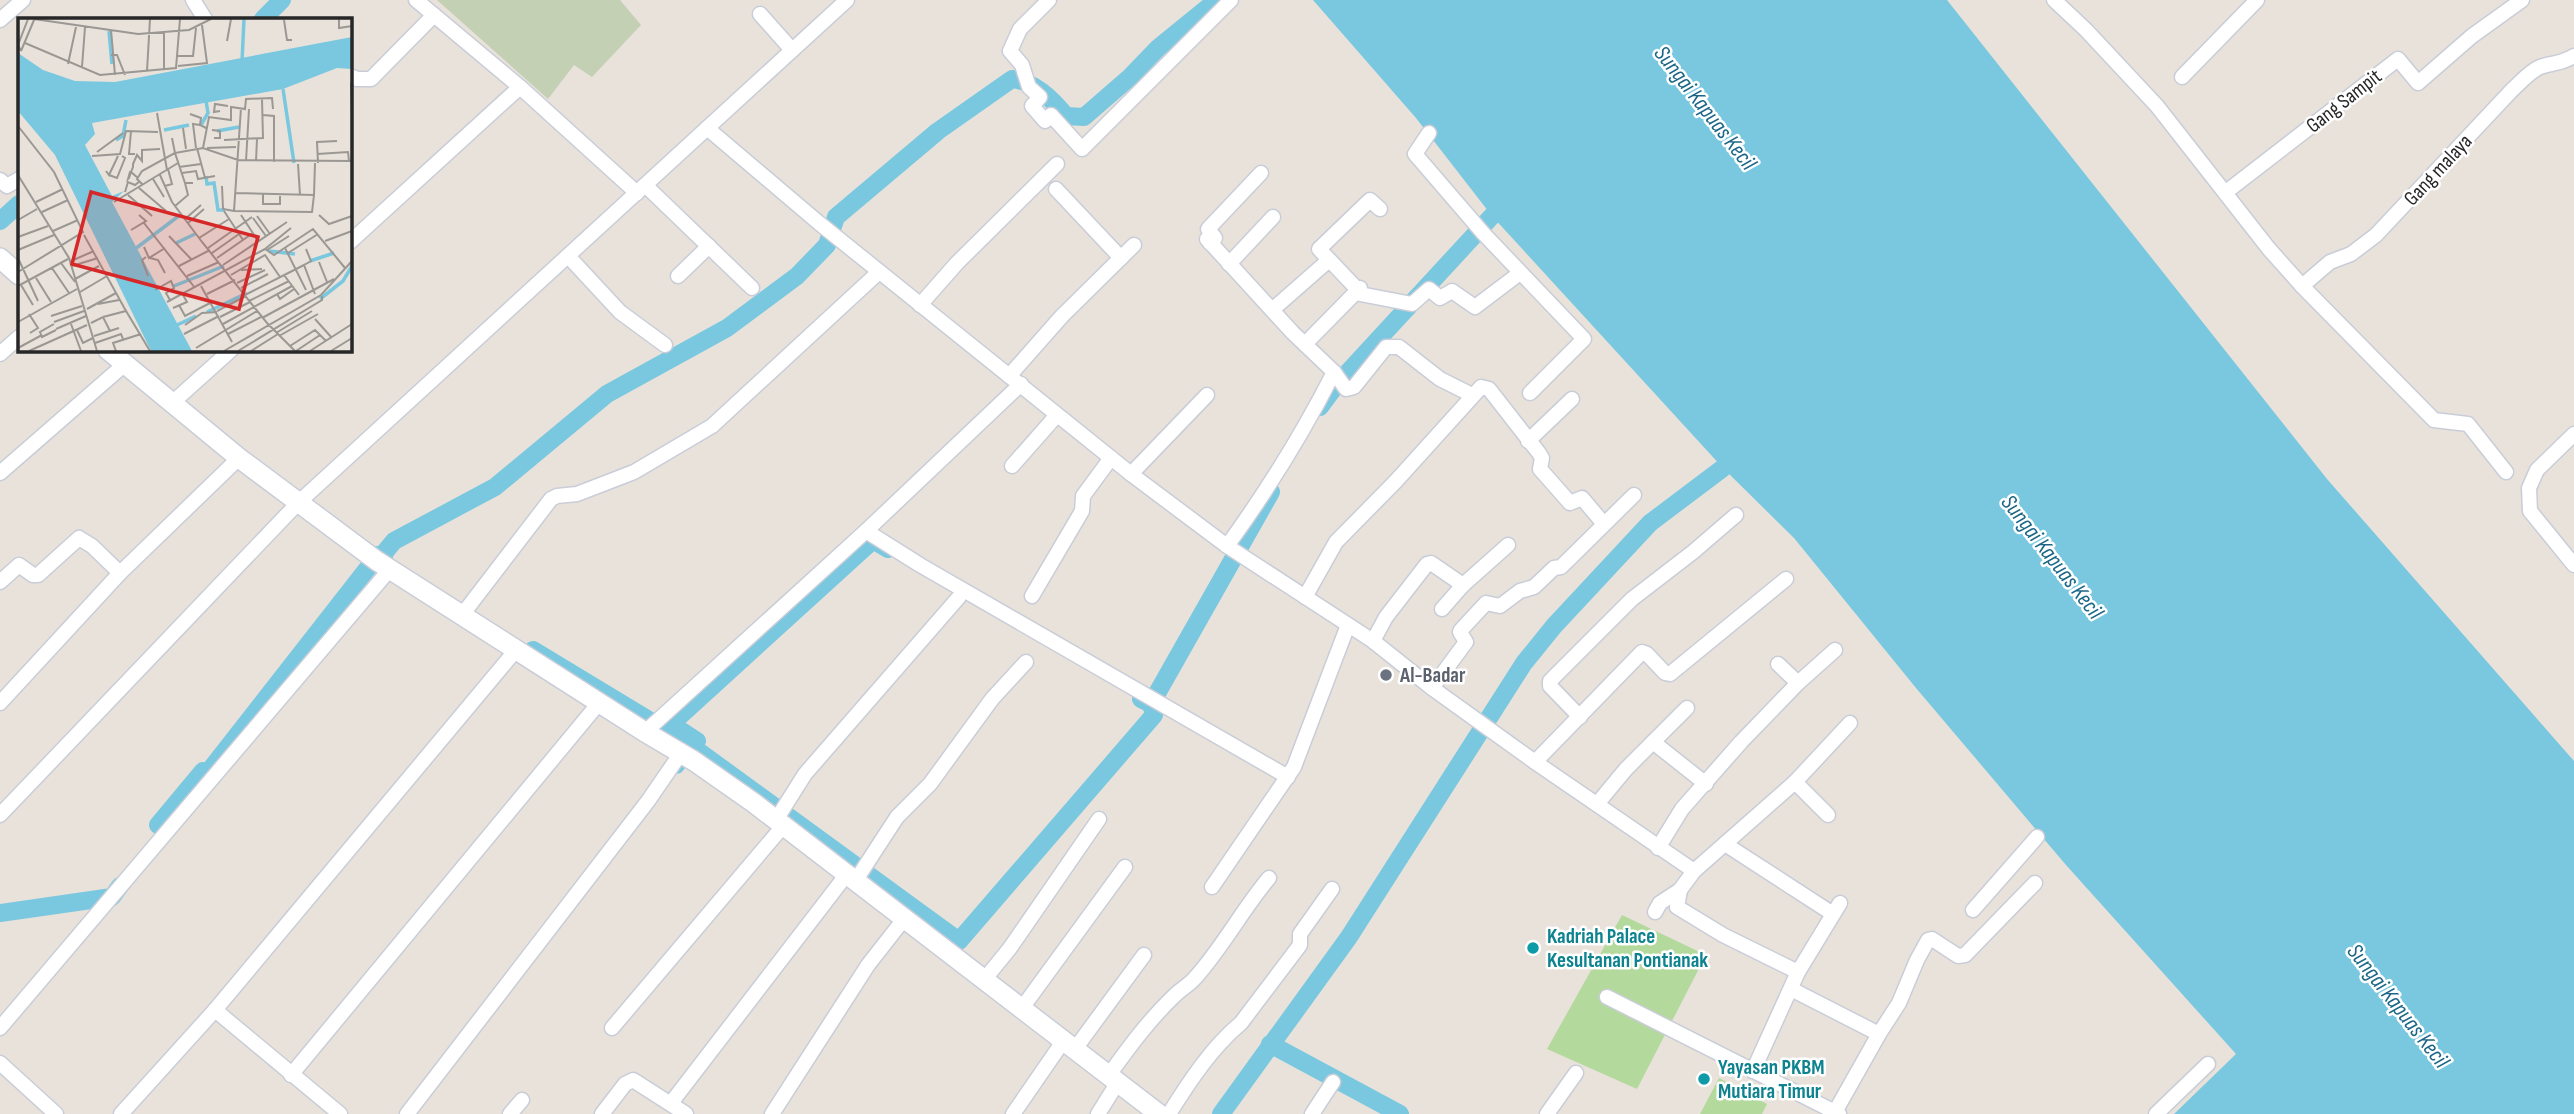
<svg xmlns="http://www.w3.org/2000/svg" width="2574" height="1114" font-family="'Sofia Sans Condensed',sans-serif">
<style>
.green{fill:#b4d99d}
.cemetery{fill:#c3d0b4}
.water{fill:#79c8df}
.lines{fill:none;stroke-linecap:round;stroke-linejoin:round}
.canal{stroke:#79c8df;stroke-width:18}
.street-casing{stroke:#c9cdd8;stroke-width:17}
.secondary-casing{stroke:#c9cdd8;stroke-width:22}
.street{stroke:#fff;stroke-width:14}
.secondary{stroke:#fff;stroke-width:19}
.worship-dot{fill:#6b7280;stroke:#fff;stroke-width:2.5}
.culture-dot{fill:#0f9aa8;stroke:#fff;stroke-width:2.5}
.labels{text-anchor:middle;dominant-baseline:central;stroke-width:5;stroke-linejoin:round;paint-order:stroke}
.street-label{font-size:21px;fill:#272727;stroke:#fff}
.worship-label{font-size:21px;font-weight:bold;fill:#5b616d;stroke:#fff;text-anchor:start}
.culture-label{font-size:21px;font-weight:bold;fill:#0d838f;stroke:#fff;text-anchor:start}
.water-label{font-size:23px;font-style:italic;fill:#1c6787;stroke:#fff}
.inset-river{fill:none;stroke:#79c8df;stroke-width:3.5}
.inset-road{fill:none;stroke:#9b9793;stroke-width:2}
.view{fill:#d62828;fill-opacity:0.15;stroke:#d62828;stroke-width:3.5}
.inset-edge{fill:none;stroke:#272727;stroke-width:3.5}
</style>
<rect width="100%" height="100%" fill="#e8e2db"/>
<g class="green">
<polygon points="1622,915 1706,955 1637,1089 1547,1049"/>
<polygon points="1719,1078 1767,1104 1762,1114 1700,1114"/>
</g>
<polygon class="cemetery" points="437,0 620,0 641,25 592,77 574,65 548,99"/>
<polygon class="water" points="1313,0 1947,0 2327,479 2574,761 2574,1114 2174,1114 2236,1054 2066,865 1916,688 1794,538 1723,468 1492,216 1416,118"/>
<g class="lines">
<g class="canal">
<polyline points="263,19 282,0"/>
<polyline points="0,221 19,204"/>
<polyline points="1320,407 1337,384 1492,216"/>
<path d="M375 564 394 541 495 487 607 394 727 328 797 276 827 245 836 217 938 131 1012 79C1034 81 1052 99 1066 116L1084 117 1130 77 1158 48 1217 0"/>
<polyline points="533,650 690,745 959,941 1154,715 1151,704"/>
<polyline points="1141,699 1151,704 1271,492"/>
<polyline points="676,765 690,745 697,741 671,724 873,540 888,549"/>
<polyline points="199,784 378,555 384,558"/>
<polyline points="158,825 203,771"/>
<polyline points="0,913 112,897 120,886"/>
<polyline points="1270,1044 1400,1114"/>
<polyline points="1221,1114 1349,937 1524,663 1554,626 1650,523 1723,468"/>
</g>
<defs>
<g id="street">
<polyline points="193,0 205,19"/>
<polyline points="416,0 520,87 637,193"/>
<polyline points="1049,0 1020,29 1010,51 1022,65 1029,87 1040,97 1032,106 1045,121 1051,115 1082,149 1231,0"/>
<polyline points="2054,0 2086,30 2157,106 2269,249 2302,286 2434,420 2468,424 2506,472"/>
<polyline points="760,14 792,50"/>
<polyline points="0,20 23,0"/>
<polyline points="350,76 357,79 371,79 434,15"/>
<polyline points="2182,77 2257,0"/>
<polyline points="707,128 819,223 1131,474 1227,546 1373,641 1432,688 1535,762 1694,871"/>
<polyline points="1429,133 1415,154 1483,233 1584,339 1530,393"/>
<polyline points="0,180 7,186 19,179"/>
<polyline points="645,185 752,288"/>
<polyline points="1056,189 1121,258"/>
<polyline points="2226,192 2398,59 2418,83 2472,36 2522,0"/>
<polyline points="1207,239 1293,333 1334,372 1346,389 1354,387 1386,347 1399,347 1440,379 1472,395"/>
<polyline points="350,242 520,87"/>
<polyline points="1210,243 1215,238 1208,229 1261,173"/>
<polyline points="568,256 620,312 665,345"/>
<polyline points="1229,264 1273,217"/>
<polyline points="678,276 709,246"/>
<path d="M2302 286 2330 262 2351 254 2376 235 2512 90C2520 83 2530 71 2540 67 2553 62 2559 65 2574 56"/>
<polyline points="1358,290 1319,249 1370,200 1380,209"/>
<polyline points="1355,293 1412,304 1429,289 1440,298 1452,291 1475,307 1520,273"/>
<polyline points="920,305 957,263 1057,164"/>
<polyline points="1272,310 1329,260"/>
<polyline points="1305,344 1360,288"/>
<polyline points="0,354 19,337"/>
<polyline points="1009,376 1062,316 1134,245"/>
<polyline points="172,403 231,350"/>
<polyline points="2574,434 2537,470 2529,488 2530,511 2574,565"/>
<polyline points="1528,441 1572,399"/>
<polyline points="1012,466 1057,415"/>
<polyline points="0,473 125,364"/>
<polyline points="1131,474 1207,395"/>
<polyline points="866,531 920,565 1288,777"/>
<path d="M1227 546C1267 491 1303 433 1334 372"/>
<polyline points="0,582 19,565 33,575 38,575 79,538 92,546 120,573"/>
<polyline points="1032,596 1082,511 1083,496 1111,458"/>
<polyline points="1305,597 1336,542 1396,481 1481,387 1489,389 1539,453 1542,458 1540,469 1570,503 1582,498 1604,524"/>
<polyline points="1442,609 1463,585 1508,545"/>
<polyline points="462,615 551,499 557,496 577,494 634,472 712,426 879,272"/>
<polyline points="1373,641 1386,617 1427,564 1431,563 1463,585"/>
<polyline points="1778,664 1798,683"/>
<polyline points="1432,688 1466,642 1460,632 1461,630 1486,603 1500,606 1520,591 1534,587 1554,568 1561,567 1634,495"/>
<polyline points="0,703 120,573 239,458"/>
<polyline points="1580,717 1550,686 1550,681 1632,599 1693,552 1736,515"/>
<polyline points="645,732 866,531 1021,384"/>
<polyline points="1653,742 1706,784"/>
<polyline points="1535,762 1642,652 1647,654 1665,673 1670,674 1786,579"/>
<polyline points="1795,782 1828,815"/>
<polyline points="1597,804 1626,769 1687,708"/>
<polyline points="0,815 298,503 847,0"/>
<polyline points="776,820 805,774 959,597"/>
<polyline points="1725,844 1833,914"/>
<polyline points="1658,848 1682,809 1741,742 1798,683 1835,650"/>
<polyline points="856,880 897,817 930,784 992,699 1026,662"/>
<polyline points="1212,887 1294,767 1348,625"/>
<polyline points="1973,910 2037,837"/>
<polyline points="1655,912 1660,903 1680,890"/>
<polyline points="1798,972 1723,935 1677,907 1680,890 1694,871 1795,782 1850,723"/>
<polyline points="984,980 1010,948 1099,819"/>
<polyline points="1791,989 1879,1034"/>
<polyline points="1607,997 1839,1114"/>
<polyline points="1022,1008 1125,867"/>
<polyline points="215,1010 340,1114"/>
<polyline points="0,1028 391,568"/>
<polyline points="612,1028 784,825"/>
<polyline points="1075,1049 1144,955"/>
<polyline points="0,1063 56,1114"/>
<polyline points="1753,1071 1798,972 1840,903"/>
<polyline points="291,1075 599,703"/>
<path d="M1109 1075C1129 1047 1149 1020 1174 996 1181 989 1189 985 1195 978 1223 947 1242 910 1269 878"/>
<polyline points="671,1103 847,874"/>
<polyline points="1835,1112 1879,1034 1899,1003 1917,960 1928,940 1932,939 1958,956 1965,955 2035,883"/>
<polyline points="121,1114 215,1010 516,650"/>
<polyline points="407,1114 648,801 681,753"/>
<polyline points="510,1114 522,1100"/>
<polyline points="602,1114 625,1084 633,1080 686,1114"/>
<polyline points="772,1114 868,965 904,919"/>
<polyline points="1013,1114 1064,1040"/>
<polyline points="1098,1114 1118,1082"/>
<path d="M1169 1114C1189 1082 1212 1047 1241 1023L1300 945V934L1332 889"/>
<polyline points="1312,1114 1333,1082"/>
<polyline points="1547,1114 1576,1073"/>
<polyline points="2156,1114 2208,1064"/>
</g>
<g id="secondary">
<polyline points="0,258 19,275"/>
<polyline points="108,350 239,458 377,561 645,732 694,761 754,803 1159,1114"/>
</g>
</defs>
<use href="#street" class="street-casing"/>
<use href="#secondary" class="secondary-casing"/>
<use href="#street" class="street"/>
<use href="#secondary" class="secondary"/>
</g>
<circle class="worship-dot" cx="1386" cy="675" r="7"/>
<g class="culture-dot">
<circle cx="1533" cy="948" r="7"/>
<circle cx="1704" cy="1079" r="7"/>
</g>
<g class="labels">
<g class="street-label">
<text transform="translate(2344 101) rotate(-38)">Gang Sampit</text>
<text transform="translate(2438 170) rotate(-47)">Gang malaya</text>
</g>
<g class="worship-label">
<text x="1400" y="675">Al-Badar</text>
</g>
<g class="culture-label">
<text x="1547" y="936">Kadriah Palace<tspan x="1547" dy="24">Kesultanan Pontianak</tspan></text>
<text x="1718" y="1067">Yayasan PKBM<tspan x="1718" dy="24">Mutiara Timur</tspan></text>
</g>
<g class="water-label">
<text transform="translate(1705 108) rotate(52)">Sungai Kapuas Kecil</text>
<text transform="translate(2052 557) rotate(52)">Sungai Kapuas Kecil</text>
<text transform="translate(2398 1006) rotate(52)">Sungai Kapuas Kecil</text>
</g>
</g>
<g transform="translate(18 18)">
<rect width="334" height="334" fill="#e8e2db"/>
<path d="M334 19V51L319 50 265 71 74 105 77 116 67 127 94 178 106 173 94 184 174 333H133L37 137 0 93V35L25 52 57 63 97 64Z" fill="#79c8df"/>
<path class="inset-river" d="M91 13 94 46M224 44 226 1M265 71 276 145M183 107 190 95 188 83M146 112 171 107M199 113 221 109M98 122 105 118 108 102M188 158 189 166 196 165 200 192H207M158 225 177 216M117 231 162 197M251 233 277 236M292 243 316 235M156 268 206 248M302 281 325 263 334 248M189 294 229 275M157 308 178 298"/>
<path class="inset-road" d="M16 1 120 16 171 12 193 1M321 1V10L334 8M266 2 269 22H274M93 12 97 57M146 14V51M209 23 213 1M7 25 82 57 158 50 162 1M3 33 0 27 10 1M3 33 16 2M93 37H99L107 57M160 38H175L178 10M50 46 58 9M160 48 189 45 184 7M64 49 67 9M129 53 132 1M333 65 334 97M223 90 216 193 294 194 296 177M202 93 196 94 197 86 210 88M139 95 149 152M172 96 183 100 182 107 188 110M245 97 256 98V144M0 108 36 154 65 214 0 254M165 110 168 131M194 112 202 113V120H196M113 113 111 136H117M206 122 245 120 244 81M178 130 175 106 182 107M179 130 187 160M185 130 191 99 213 102V89L227 91 228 81 254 80 255 91M189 130 218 129M79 134 105 115M299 136 330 134 331 143M74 138 102 136 108 113 140 114M228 143 231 91M238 143 239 121M300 145 299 124 319 123M280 146 282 177M161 149 183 146M88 153 91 157 100 138M164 155 178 153 180 161 197 158M0 157 51 240 79 333M91 157 99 160 107 140 104 138M142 157 154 184 184 224 249 305 277 333M120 160 113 154H112L110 161 111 160 113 154 115 149V146L119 137 124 143V132L142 131M135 161 146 179M175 165H167L157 135 185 130 220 142 334 143M125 167 119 161 124 153 157 135 154 120M147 168 154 166 150 151M204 168 205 191 216 193M121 170 148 193M107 174 110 164 117 167 122 163M217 175 296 177 297 145M245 176V186H262V176M110 177 134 198M18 184 45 171M96 184 160 145M157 188 170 177 167 165M206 193 225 222M24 194 50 182M223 197 240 223M301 197 311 206 334 198M239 198 252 216M235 200 248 218M167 201 183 187M0 202 19 191M126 205 177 270M170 205 186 191M113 212 128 203 121 197M35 213 60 202M66 217 108 293M151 218 174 242M0 219 30 208M181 220 211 201M307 223 334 213M126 229 131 240 147 230M190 230 234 199M267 230 288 272M247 231 273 210M0 232 36 217M249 232 271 218M194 235 221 216M270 235 300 216M128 239 124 242 130 258M0 240 20 283M132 240 140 242 147 255M199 240 235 215M53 243 76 233M301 244 309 264M43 245 57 264M205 247 269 204M286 247 293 243 288 231M54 248 80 240M161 248 192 232M34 250 51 275M223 252 244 251M213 257 247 237 262 259M266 257 281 277M169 258 201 244M18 260 33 284M57 261 81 248M219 265 247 252M3 267 15 287M0 268 50 241M183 268 214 324M223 270 250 256M137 272 153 263 156 270 148 275 152 282M62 274 89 258M189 276 217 262M259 276 262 281 276 271M227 277 286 247 297 276M231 283 271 263M149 284 247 231 256 237 295 211 327 250M80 286 101 282M161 287 167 298 194 284M155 290 169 284 165 277M69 291 98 275M199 293 228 278M11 296 20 310 12 315M33 298 64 288M85 299 108 293 132 333M202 299 232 284M244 300 316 261M297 301 314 320M0 304 59 271M36 304 66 293M73 305 85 299 92 313M36 306 22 314 24 319 38 312M53 306 63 333M205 306 274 268M167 307 184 295 199 294M38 311 68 298M59 312 65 325 75 320M258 315 294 293M166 316 201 298M210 316 243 299M76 318 101 310M261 318 300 296M77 325 103 316 105 321M272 328 297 312 308 323M0 330 24 317M178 330 239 293M11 333 69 307M98 333 95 325 123 316M206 333 303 277 334 243M220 333 304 282V278M233 333 260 316M278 333 302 317M292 333 334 306M313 333 334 320"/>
<path class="view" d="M73 174 240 219 221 291 54 246Z"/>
<rect width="334" height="334" class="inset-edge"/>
</g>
</svg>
